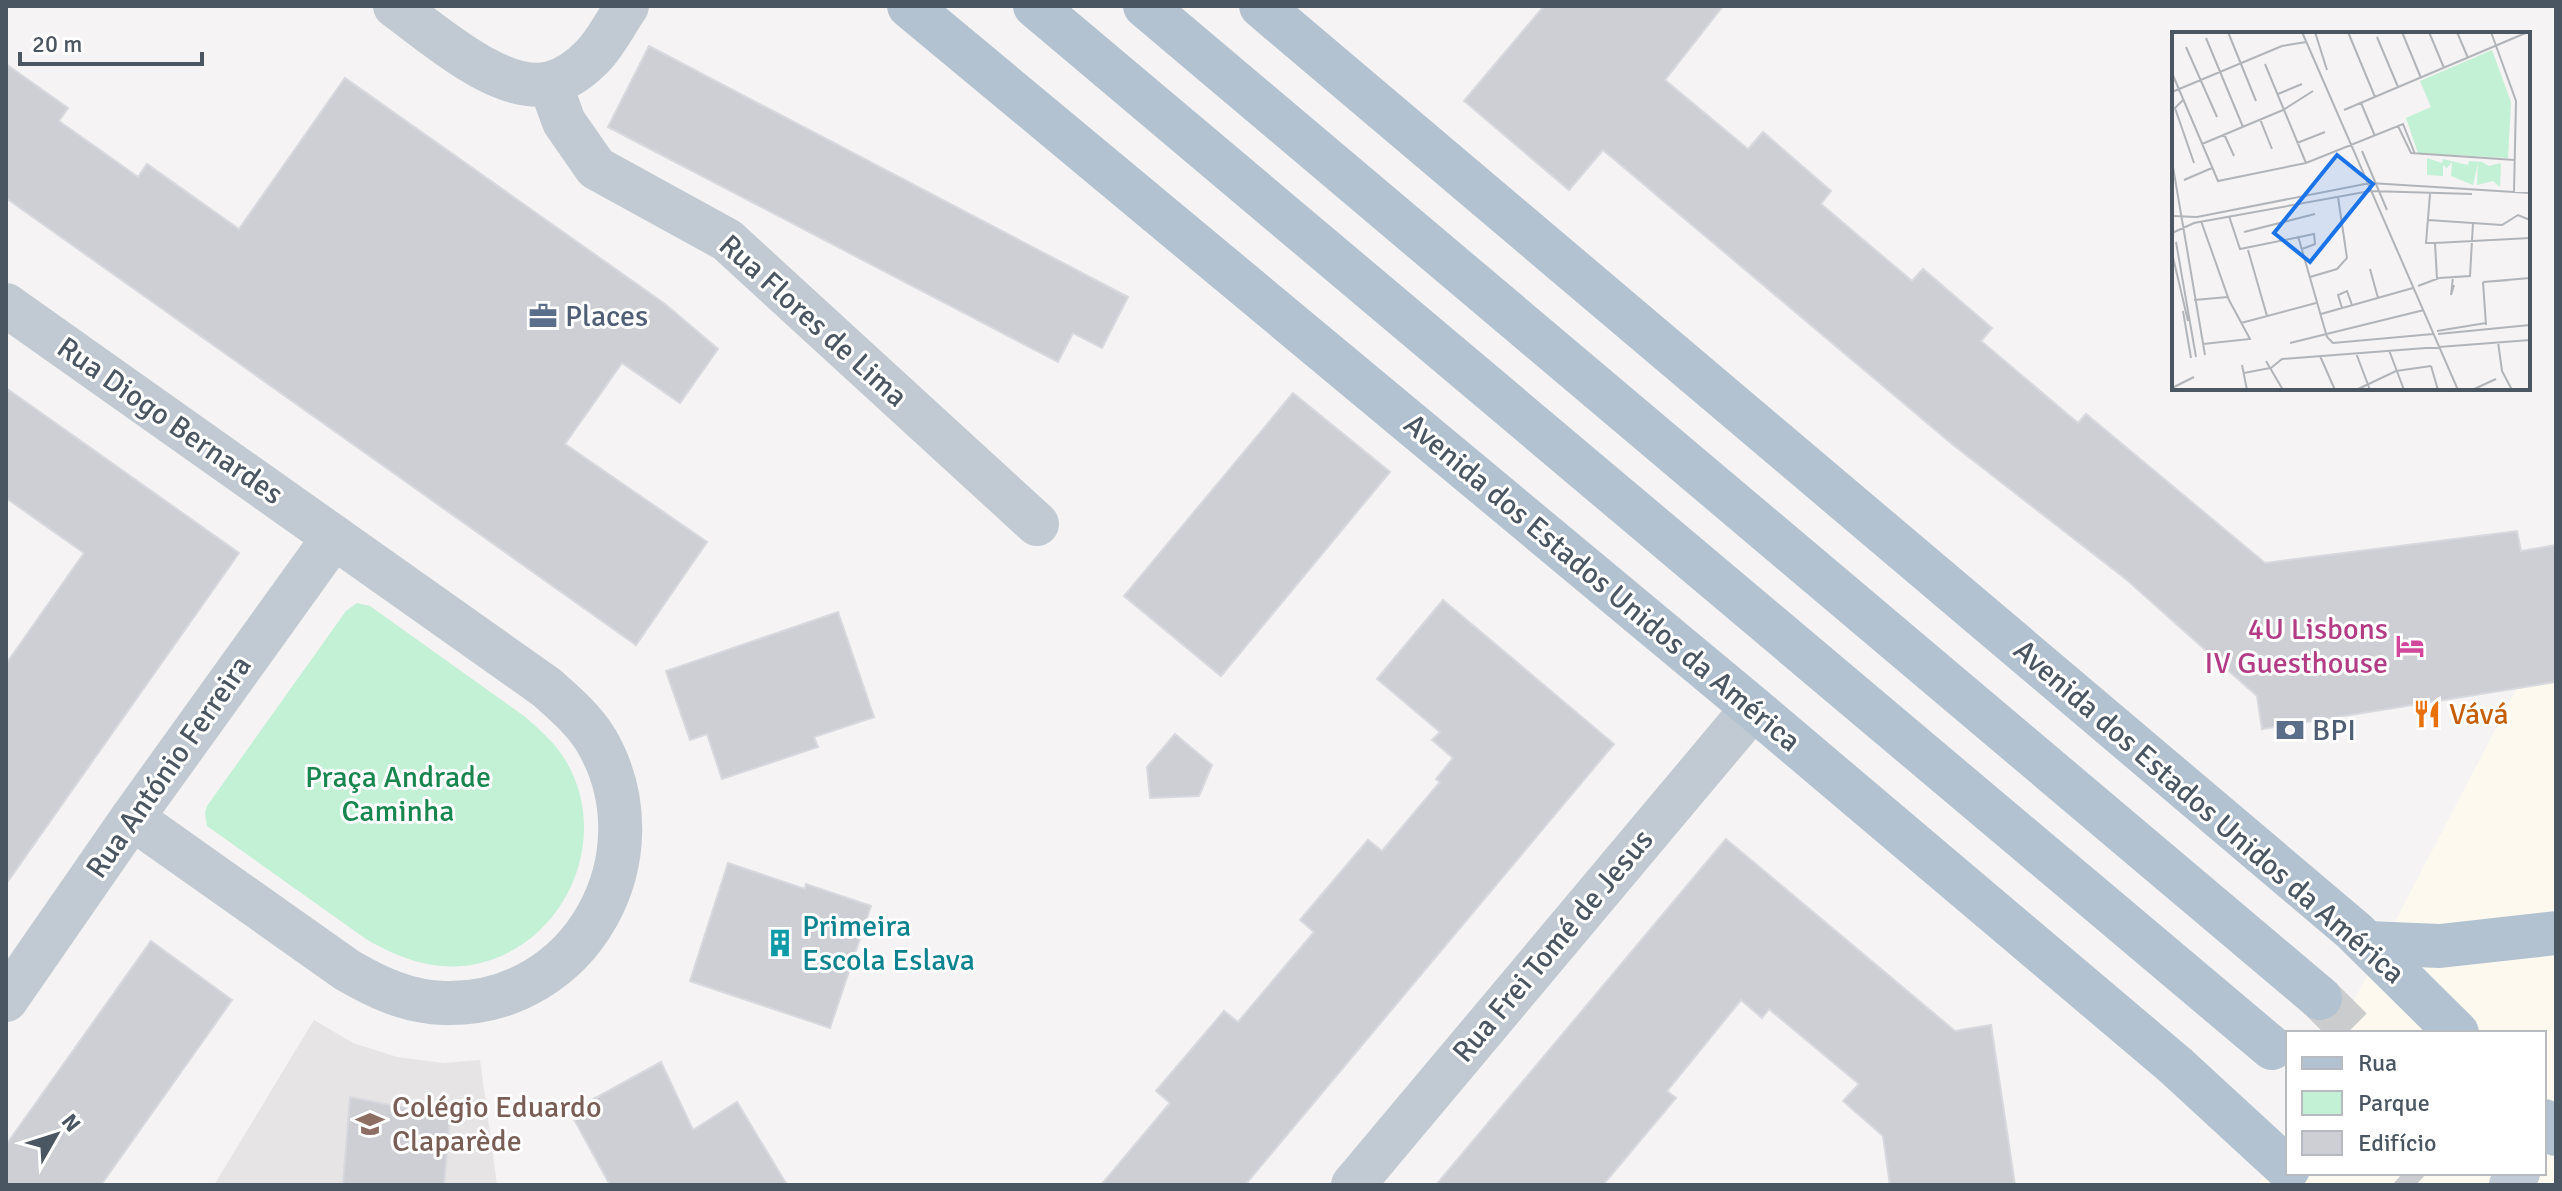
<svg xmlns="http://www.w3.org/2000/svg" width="2562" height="1191" font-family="Signika,sans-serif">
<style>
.commercial{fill:#fdf9ef}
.education{fill:#e6e4e5}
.green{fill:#c3f1d5}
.building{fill:#cdcfd5;stroke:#d7d9de;stroke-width:2}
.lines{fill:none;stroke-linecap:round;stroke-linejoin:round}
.primary-tunnel{stroke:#caccce;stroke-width:44;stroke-dasharray:44 22;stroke-linecap:butt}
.street{stroke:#c1cad2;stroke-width:44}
.secondary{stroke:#c1cbd6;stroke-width:44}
.primary{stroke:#b3c2d1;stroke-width:44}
.labels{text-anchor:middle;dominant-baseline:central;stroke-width:6;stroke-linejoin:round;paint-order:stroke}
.service-label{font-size:30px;fill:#4e5e75;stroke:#fff;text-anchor:start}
.street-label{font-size:30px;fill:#4a5661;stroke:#fff}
.hotel-label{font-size:30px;fill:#b23c85;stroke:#fff;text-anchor:end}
.food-label{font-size:30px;fill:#c56008;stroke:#fff;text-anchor:start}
.park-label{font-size:30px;fill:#17864f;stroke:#fff}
.culture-label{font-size:30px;fill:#0d838f;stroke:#fff;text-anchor:start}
.education-label{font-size:30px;fill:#785e54;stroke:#fff;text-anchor:start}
.inset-road{fill:none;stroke:#b1b4b9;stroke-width:2}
.view{fill:#1a73e8;fill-opacity:0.15;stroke:#1a73e8;stroke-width:4}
.inset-edge{fill:none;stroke:#4a5661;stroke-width:4}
</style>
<rect width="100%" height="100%" fill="#f5f3f3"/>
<polygon class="commercial" points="2556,613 2556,1185 2258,1185 2288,1127 2288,1173 2544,1173 2544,1033 2337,1033"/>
<polygon class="education" points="314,1020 353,1043 397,1057 443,1063 480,1060 497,1185 214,1185"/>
<path class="green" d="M357 603 370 606 524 716C538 728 552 740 562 755 616 835 565 949 471 965 433 971 399 958 366 939L207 826 205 813 207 806 346 611Z"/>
<g class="building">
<polygon points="1544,6 1723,6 1665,80 1748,149 1763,132 1831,191 1821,204 1912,281 1923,269 1992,328 1981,341 2078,423 2086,414 2265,563 2517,531 2521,551 2556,545 2556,682 2262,729 2257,696 2127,580 1952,444 1603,150 1569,190 1464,101"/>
<polygon points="649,46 1128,297 1102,348 1073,333 1058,362 608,127"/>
<polygon points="6,64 68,108 59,121 138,177 147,164 239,229 345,78 665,304 718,349 680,403 622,363 565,444 707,542 636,645 6,198"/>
<polygon points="6,388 239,553 6,884 6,664 84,553 6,498"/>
<polygon points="1293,393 1390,472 1221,676 1124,596"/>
<polygon points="1443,600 1614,744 1245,1185 1101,1185 1170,1103 1156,1091 1224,1011 1238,1022 1314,932 1300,920 1368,840 1382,851 1440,782 1436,779 1453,758 1432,740 1440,732 1377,679"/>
<polygon points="838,612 874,717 814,737 818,747 722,779 707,734 690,740 666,671"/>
<polygon points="1175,734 1212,765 1199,796 1150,798 1147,767"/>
<polygon points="1726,839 1955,1031 1991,1025 2015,1185 1890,1185 1883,1136 1843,1101 1859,1084 1769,1009 1762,1018 1741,1000 1667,1091 1676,1098 1603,1185 1436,1185"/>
<polygon points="728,863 805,889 806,884 871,906 830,1028 690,981"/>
<polygon points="151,941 232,1000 101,1185 6,1185 6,1145"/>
<polygon points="661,1062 693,1130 737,1102 787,1185 610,1185 570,1112"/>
<polygon points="350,1097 450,1117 444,1185 343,1185"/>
</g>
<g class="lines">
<g class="primary-tunnel">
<polyline points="2320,998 2355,1033"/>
<polyline points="2403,1173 2416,1185"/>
</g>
<g class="street">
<path d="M395 6C432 33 502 96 551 83 566 79 581 68 592 57 606 43 616 22 627 6"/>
<polyline points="550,84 564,122 596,168 727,240 1037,524"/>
<path d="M6 305 546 687C564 703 583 719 596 740 664 856 581 1007 444 1003 408 1002 378 988 347 970L132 818"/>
<polyline points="6,1000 132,818 334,537"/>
<polyline points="1353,1185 1753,708"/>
</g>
<polyline class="secondary" points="2511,1185 2518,1173"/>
<g class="primary">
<polyline points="909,6 1753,708 2175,1065 2288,1169"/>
<polyline points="1035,6 2272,1048"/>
<polyline points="1145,6 2320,998"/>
<polyline points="1261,6 2354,931 2457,1033"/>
<polyline points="2367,943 2440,946 2556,933"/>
<polyline points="2544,1121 2556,1134"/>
</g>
</g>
<defs>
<symbol id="office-bare" viewBox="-9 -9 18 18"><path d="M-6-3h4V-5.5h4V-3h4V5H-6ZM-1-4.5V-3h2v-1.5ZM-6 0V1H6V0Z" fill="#5c6f8a" stroke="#fff" stroke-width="2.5" paint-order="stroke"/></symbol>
<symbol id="hotel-bare" viewBox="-9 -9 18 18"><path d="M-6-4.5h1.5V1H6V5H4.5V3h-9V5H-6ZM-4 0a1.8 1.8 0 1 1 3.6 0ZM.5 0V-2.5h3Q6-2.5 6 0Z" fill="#d1479c" stroke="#fff" stroke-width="2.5" paint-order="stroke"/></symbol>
<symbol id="restaurant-bare" viewBox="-9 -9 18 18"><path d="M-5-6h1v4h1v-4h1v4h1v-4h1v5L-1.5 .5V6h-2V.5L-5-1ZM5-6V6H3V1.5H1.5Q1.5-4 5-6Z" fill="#e8710a" stroke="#fff" stroke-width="2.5" paint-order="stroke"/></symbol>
<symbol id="bank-bare" viewBox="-9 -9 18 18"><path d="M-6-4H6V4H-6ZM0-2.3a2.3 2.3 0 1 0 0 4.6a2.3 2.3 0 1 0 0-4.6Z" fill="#5c6f8a" stroke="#fff" stroke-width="2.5" paint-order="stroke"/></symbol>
<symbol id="building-bare" viewBox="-9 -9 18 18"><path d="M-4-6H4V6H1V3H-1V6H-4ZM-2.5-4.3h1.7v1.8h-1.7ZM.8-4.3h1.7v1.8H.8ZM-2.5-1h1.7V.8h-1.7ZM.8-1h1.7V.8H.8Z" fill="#0f9aa8" stroke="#fff" stroke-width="2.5" paint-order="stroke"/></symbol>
<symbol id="school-bare" viewBox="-9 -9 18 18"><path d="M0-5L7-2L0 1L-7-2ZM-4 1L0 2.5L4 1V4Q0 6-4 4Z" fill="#8d6e63" stroke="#fff" stroke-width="2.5" paint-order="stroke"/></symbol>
</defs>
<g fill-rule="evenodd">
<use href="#office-bare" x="523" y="296" width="40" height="40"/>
<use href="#hotel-bare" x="2390" y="626" width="40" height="40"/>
<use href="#restaurant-bare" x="2407" y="694" width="40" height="40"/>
<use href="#bank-bare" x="2270" y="710" width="40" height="40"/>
<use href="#building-bare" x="760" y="923" width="40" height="40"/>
<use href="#school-bare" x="350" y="1104" width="40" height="40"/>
</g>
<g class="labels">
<g class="service-label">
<text x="565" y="316">Places</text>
<text x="2312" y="730">BPI</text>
</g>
<g class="street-label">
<text transform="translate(813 321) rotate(42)">Rua Flores de Lima</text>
<text transform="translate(170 421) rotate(35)">Rua Diogo Bernardes</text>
<text transform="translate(1602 583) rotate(40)">Avenida dos Estados Unidos da América</text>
<text transform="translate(169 767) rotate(-55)">Rua António Ferreira</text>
<text transform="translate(2209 812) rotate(41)">Avenida dos Estados Unidos da América</text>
<text transform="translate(1553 946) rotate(-50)">Rua Frei Tomé de Jesus</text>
</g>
<g class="hotel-label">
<text x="2388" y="629">4U Lisbons<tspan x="2388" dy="34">IV Guesthouse</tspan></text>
</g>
<g class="food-label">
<text x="2449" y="714">Vává</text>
</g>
<g class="park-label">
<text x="398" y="777">Praça Andrade<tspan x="398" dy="34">Caminha</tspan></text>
</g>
<g class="culture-label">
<text x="802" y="926">Primeira<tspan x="802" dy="34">Escola Eslava</tspan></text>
</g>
<g class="education-label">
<text x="392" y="1107">Colégio Eduardo<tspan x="392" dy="34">Claparède</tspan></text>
</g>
</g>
<g transform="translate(2172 32)">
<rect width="358" height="358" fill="#f5f3f3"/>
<path d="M320 18 339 70 336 126 246 121 234 86 259 75 248 49ZM255 126 270 131 271 127 296 133 297 129 310 130 317 134 329 131 328 155 321 149 305 153 306 131 301 153 279 144 280 130 275 136 271 133V144L255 143Z" fill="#c3f1d5"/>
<path class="inset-road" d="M56 0 84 69M130 0 286 358M143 0 155 38M176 0 203 65M230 0 249 46M257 0 272 36M285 0 296 26M319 0 344 69 342 160M205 5 226 55M34 6 71 95M14 15 45 85M93 32 134 131M0 41 46 149 134 131 231 92 243 122M0 60 110 14 134 10M106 62 130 52M11 68 3 76 22 131M189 71 203 104M172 78 356 0M88 87 100 117M226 94 239 121 343 128M52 102 62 124M125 111 153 100M30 112 111 78 141 59M190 119 215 178M0 129 33 323M12 148 40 136M294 157 358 161M258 162 254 211H263L265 247M0 184 25 185 198 151 295 157M57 184 68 217 142 202 143 212 130 217M256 188 330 193 346 183 358 188M29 189 57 268 78 307 31 312M72 200 143 182M0 201 22 191 198 159 300 162M126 204 155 305M4 210 24 325M263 211 358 206M76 218 95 284M0 221 16 289M198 237 206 266M138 245 165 237 175 226 166 165M281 245 279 263 282 253M311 250 314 293M311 250 358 246M311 250 338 248M246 254 267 246 298 244 301 191M22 268 56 265M170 276 166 263 175 259 180 273M11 279 19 326M149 282 241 256M69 291 144 271M265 299 314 291M266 302 358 293M155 305 161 311 261 302M326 310 330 339 340 358M118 311 252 278M217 318 232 358M184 321 198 358M148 324 163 358M94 329 111 358M70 333 75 358M259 334 266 358M99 336 110 327 358 308M72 341 98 336M0 356 22 345M184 358 224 339 259 334M300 358 324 347"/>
<path class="view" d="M165 123 201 152 138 230 102 201Z"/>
<rect width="358" height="358" class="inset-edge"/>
</g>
<rect width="2562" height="1191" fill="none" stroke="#4a5661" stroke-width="16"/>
<rect x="2286" y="1031" width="260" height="144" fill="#ffffff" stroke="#b7bbc0" stroke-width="2"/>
<rect x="2302" y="1057" width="40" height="12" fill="#b3c2d1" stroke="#b7bbc0" stroke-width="2"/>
<text x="2358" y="1071" font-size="24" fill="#4a5661">Rua</text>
<rect x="2302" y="1091" width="40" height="24" fill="#c3f1d5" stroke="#b7bbc0" stroke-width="2"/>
<text x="2358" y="1111" font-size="24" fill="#4a5661">Parque</text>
<rect x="2302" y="1131" width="40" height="24" fill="#cdcfd5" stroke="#b7bbc0" stroke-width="2"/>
<text x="2358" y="1151" font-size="24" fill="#4a5661">Edifício</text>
<g transform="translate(56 1135) rotate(51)" stroke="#ffffff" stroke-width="6" paint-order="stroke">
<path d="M0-6L14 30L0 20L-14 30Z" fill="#4a5661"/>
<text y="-12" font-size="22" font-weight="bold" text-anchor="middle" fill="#4a5661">N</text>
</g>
<path d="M20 52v12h182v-12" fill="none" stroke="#4a5661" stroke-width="4"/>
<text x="32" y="52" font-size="24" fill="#4a5661" stroke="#ffffff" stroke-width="6" paint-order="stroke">20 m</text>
</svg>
